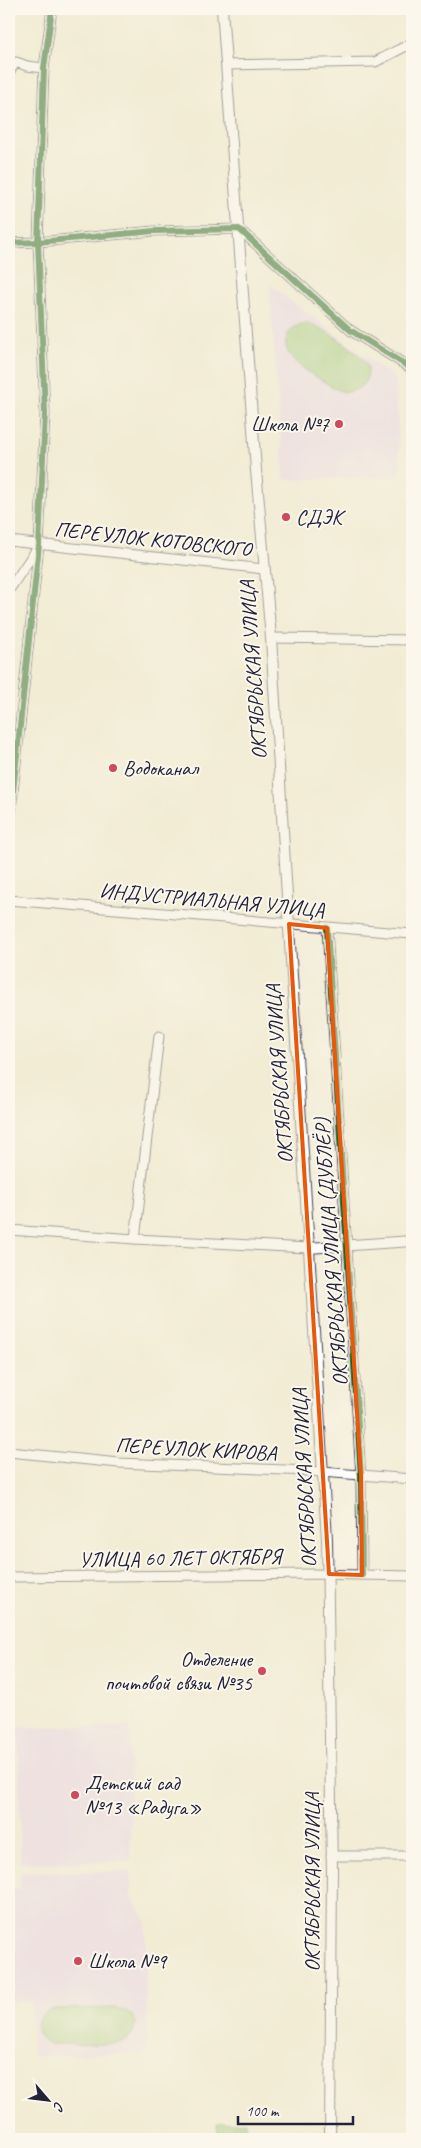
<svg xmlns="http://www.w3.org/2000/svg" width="421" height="2148" font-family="Caveat,sans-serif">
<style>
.built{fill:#e8d2ee}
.green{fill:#95c473;stroke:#5c7357}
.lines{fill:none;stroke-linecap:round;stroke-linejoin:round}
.minor-casing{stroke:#414052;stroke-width:11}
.major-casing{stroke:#414052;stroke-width:12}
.minor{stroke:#fff;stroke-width:9}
.major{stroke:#fff;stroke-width:10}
.cycleway-casing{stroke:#fbf7ec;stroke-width:9}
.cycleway{stroke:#1b5e20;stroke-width:6}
.marked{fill:none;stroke:#e8590c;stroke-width:4;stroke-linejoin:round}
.poi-dot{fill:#d1495b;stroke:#fbf7ec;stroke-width:2}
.labels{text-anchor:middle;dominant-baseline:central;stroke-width:4;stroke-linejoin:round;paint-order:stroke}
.poi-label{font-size:21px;fill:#22223b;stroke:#fbf7ec;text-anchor:start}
.street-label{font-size:21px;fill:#22223b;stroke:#fbf7ec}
</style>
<rect width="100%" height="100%" fill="#fbf7ec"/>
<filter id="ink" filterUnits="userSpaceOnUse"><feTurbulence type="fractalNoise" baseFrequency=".02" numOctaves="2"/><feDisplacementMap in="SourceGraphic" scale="10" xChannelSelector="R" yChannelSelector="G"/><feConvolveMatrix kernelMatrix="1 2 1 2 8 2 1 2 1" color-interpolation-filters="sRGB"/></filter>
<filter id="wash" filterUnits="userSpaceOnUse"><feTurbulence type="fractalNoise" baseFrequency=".0096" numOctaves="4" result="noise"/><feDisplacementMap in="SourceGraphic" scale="20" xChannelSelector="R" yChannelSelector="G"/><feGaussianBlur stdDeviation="1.12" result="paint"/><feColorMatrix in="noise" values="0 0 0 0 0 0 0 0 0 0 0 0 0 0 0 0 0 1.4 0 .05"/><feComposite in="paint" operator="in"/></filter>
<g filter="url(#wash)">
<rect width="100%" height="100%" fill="#f2ecd6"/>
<g class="built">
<polygon points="269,284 396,379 400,476 284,480"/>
<polygon points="130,1726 131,1862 20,1863 19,1727"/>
<polygon points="131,1871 131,1895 146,1920 147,2054 32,2056 31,2002 9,2002 9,1889 20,1889 21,1872"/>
</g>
<g class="green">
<path d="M308 323C320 325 363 354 367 365 373 384 351 398 336 389 320 378 278 360 287 337 291 327 299 324 308 323Z"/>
<path d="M115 2008C124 2009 133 2012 135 2023 135 2029 132 2036 127 2040 118 2047 65 2044 50 2044 31 2036 33 2015 53 2009Z"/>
<polygon points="246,2121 247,2139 218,2139 217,2123"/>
</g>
</g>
<g filter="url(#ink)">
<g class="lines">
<defs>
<g id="minor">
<polyline points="226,65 375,62 412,43"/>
<polyline points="9,72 16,62 27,66 44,68"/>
<polyline points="9,243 38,242 154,231 239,229 350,330 412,369"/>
<polyline points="9,541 264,569"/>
<polyline points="9,590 38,547"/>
<polyline points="271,638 412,640"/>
<polyline points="9,830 39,545 45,413 38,242 44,68 52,9"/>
<polyline points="9,900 412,934"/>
<polyline points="327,928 361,1476 362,1575"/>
<polyline points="9,1230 135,1239 308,1248"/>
<polyline points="135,1239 159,1036"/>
<polyline points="9,1452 119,1463 309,1471 412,1479"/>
<polyline points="9,1577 311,1574 412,1576"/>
<polyline points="331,1856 412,1856"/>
</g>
<g id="major">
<polyline points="222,9 256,470 271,638 327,1539 332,1871 330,2139"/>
<polyline points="308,1248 412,1241"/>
</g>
</defs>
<use href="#minor" class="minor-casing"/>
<use href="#major" class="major-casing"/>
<use href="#minor" class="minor"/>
<use href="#major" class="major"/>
<defs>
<g id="cycleway">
<polyline points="9,243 38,242 154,231 239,229 350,330 412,369"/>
<polyline points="9,830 39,545 45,413 38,242 44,68 52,9"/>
<polyline points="327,928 361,1476 362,1575"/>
</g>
</defs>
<use href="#cycleway" class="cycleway-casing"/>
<use href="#cycleway" class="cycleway"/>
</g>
</g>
<path d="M0 0H421V2148H0ZM289 924 327 928 361 1476 362 1575 329 1574Z" fill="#f2ecd6" fill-opacity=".55" fill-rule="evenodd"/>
<path class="marked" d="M289 924 327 928 361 1476 362 1575 329 1574Z"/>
<g class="poi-dot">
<circle cx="339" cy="424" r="5"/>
<circle cx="286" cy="517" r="5"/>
<circle cx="113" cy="768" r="5"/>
<circle cx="262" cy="1671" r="5"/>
<circle cx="75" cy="1795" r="5"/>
<circle cx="78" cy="1961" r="5"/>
</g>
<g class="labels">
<g class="poi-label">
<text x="329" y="424" text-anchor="end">Школа №7</text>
<text x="296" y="517">СДЭК</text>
<text x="123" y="768">Водоканал</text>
<text x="252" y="1659" text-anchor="end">Отделение<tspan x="252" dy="24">почтовой связи №35</tspan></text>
<text x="85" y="1783">Детский сад<tspan x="85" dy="24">№13 «Радуга»</tspan></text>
<text x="88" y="1961">Школа №9</text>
</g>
<g class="street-label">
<text transform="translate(153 539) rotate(6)">ПЕРЕУЛОК КОТОВСКОГО</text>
<text transform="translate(253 670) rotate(-94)">ОКТЯБРЬСКАЯ УЛИЦА</text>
<text transform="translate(212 900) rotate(5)">ИНДУСТРИАЛЬНАЯ УЛИЦА</text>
<text transform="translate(279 1074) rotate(-94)">ОКТЯБРЬСКАЯ УЛИЦА</text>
<text transform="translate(331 1252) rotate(-94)">ОКТЯБРЬСКАЯ УЛИЦА (ДУБЛЁР)</text>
<text transform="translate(196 1449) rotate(3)">ПЕРЕУЛОК КИРОВА</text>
<text transform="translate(304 1478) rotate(-93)">ОКТЯБРЬСКАЯ УЛИЦА</text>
<text transform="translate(180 1558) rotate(-1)">УЛИЦА 60 ЛЕТ ОКТЯБРЯ</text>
<text transform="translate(312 1882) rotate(-90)">ОКТЯБРЬСКАЯ УЛИЦА</text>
</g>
</g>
<rect width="421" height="2148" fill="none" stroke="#fbf7ec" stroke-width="30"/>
<g transform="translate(48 2100) rotate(118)" stroke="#fbf7ec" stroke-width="4" paint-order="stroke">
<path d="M0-4L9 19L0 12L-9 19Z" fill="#22223b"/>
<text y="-8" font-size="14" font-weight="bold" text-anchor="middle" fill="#22223b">С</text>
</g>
<path d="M238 2116v8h115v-8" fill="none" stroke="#22223b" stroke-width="2.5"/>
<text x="246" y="2116" font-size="15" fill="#22223b" stroke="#fbf7ec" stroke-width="4" paint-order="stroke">100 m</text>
</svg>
